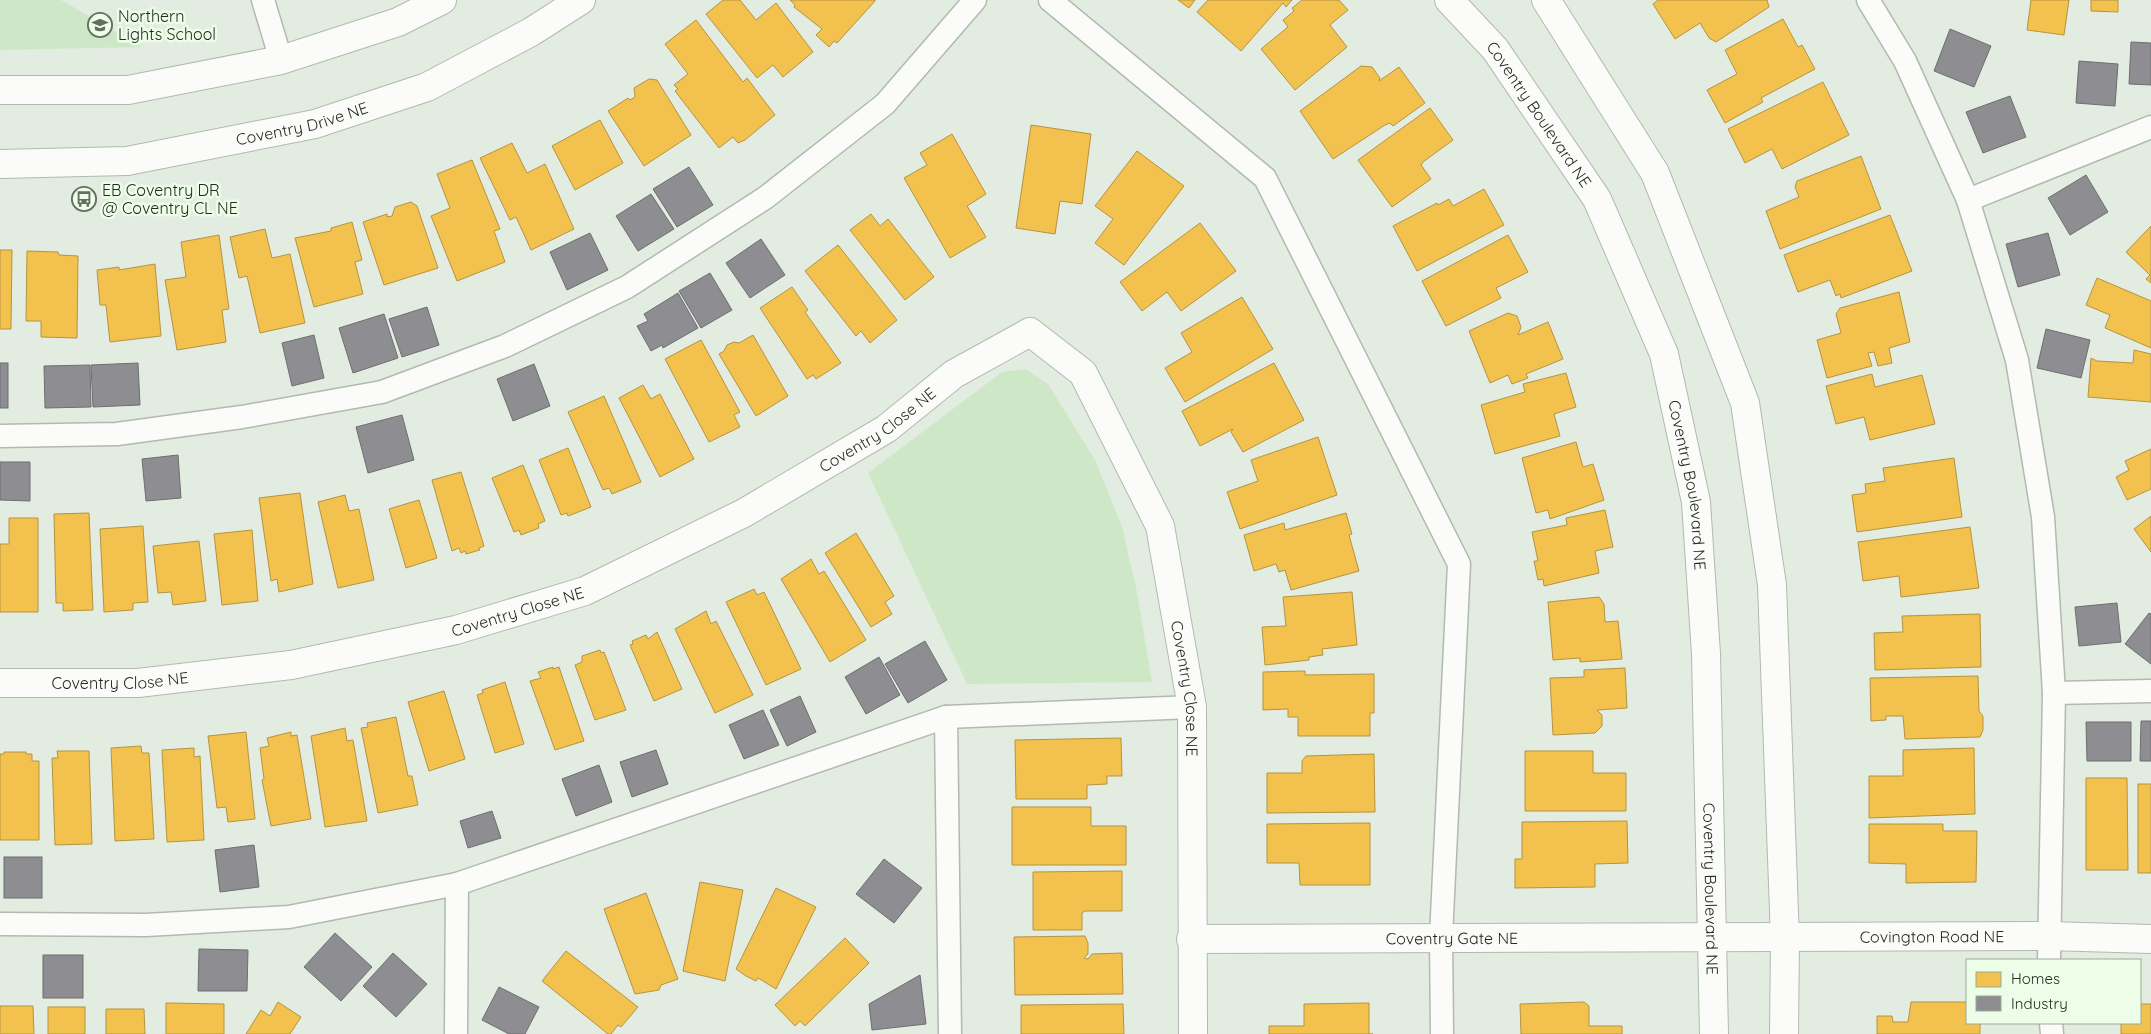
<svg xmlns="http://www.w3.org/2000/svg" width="2151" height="1034" font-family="Quicksand,sans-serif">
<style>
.green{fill:#cee8c7}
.homes{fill:#f2c14e;stroke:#b49441}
.industry{fill:#8d8d92;stroke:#6d6f70}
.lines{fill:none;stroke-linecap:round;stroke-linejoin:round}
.service-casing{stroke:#b2b9b0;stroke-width:25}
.minor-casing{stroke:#b2b9b0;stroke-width:30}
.tertiary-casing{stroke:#b2b9b0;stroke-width:30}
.service{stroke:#fbfcfa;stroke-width:22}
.minor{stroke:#fbfcfa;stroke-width:28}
.tertiary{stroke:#fbfcfa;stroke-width:28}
.labels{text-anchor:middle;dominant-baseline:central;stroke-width:5;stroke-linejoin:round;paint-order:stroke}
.poi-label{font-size:16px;fill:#232a22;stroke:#edfee8;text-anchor:start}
.street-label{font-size:16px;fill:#232a22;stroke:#edfee8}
</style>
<rect width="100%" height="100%" fill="#e3ece0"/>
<g class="green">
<polygon points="0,0 61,0 142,47 0,50"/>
<polygon points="1026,369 1048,384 1095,460 1122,527 1137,592 1152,682 967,684 868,473 1002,372"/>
</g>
<g class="homes">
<polygon points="723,0 740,0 756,20 776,3 813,52 783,77 773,65 757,78 706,14"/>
<polygon points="790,0 875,0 875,1 837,43 834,41 829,47 816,35 822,29 794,7 795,5"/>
<polygon points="1178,0 1195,0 1189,8"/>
<polygon points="1208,0 1292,0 1286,7 1283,3 1241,51 1197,12"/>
<polygon points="1302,0 1339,0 1348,10 1330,25 1347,47 1295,90 1261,49 1288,27 1283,20 1294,11 1292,8"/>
<polygon points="1658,0 1767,0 1769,7 1716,42 1709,38 1700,23 1675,39 1653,4"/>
<polygon points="2031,0 2069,0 2064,35 2027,30"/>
<polygon points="2091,0 2118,0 2118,12 2091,11"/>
<polygon points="1783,19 1798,47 1802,45 1815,69 1761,98 1763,102 1725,123 1707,90 1737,74 1725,50"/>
<polygon points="696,20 743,82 747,78 775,115 745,140 738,143 733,137 719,148 675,91 678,89 674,85 688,74 665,44"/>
<polygon points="1361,66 1372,67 1380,78 1379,81 1399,67 1425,103 1393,126 1390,123 1385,125 1333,159 1300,111"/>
<polygon points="649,79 657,80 691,135 644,166 608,111 628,98 630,100 635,97 634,88"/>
<polygon points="1823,82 1849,135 1782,169 1772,149 1745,163 1728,129"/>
<polygon points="1430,108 1453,140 1423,162 1421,165 1431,179 1392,207 1358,160"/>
<polygon points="600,120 623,163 575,190 552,146"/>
<polygon points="1031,125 1091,134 1082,204 1060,201 1055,234 1016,228"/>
<polygon points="952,134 986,194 967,206 986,237 950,258 904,178 927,165 920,153"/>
<polygon points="512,143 527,173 545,164 574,229 531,250 516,217 510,220 480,158"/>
<polygon points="1137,151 1184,186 1124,265 1095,243 1113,219 1095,206"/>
<polygon points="1861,156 1881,209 1780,249 1766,211 1799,197 1795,187 1797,181"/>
<polygon points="472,160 500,229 494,231 505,262 457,281 431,216 450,208 437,174"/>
<polygon points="1484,189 1504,225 1417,271 1393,226 1437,203 1438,205 1449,199 1453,206"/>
<polygon points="411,202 417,206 438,268 384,285 363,222 387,214 387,217 392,216 395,207"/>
<polygon points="871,214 880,226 888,219 934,277 905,300 850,230"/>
<polygon points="1890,215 1912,271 1841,298 1840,294 1836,296 1830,280 1798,292 1784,255"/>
<polygon points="352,222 362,260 355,262 363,294 314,307 295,238 331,231 331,228"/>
<polygon points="1200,223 1236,271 1181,311 1167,292 1142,311 1120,282"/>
<polygon points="2151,226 2151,283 2146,279 2150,275 2126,252"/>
<polygon points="265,229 272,258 290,254 305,323 260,333 247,276 239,278 230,237"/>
<polygon points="219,235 229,309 222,310 226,342 177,350 165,280 186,277 181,242"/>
<polygon points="1508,235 1528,272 1496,288 1501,298 1446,326 1422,281"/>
<polygon points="838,245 897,320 870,343 861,331 856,336 805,271"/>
<polygon points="0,250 12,250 11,329 0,329"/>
<polygon points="27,251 58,252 59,255 78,256 77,338 41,337 41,321 26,321"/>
<polygon points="155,264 161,336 110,342 106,305 100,305 97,270 119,267 119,270"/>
<polygon points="2097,278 2151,301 2151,348 2105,328 2110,315 2086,305"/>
<polygon points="792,287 808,310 805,312 841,363 816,379 813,375 807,379 760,308"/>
<polygon points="1899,292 1910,342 1889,348 1892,363 1878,366 1874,352 1868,353 1872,366 1827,378 1817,340 1841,333 1836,314 1840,308"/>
<polygon points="1242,297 1273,349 1185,402 1165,368 1192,352 1181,333"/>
<polygon points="1508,313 1517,316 1521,327 1518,335 1548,322 1563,359 1526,374 1528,378 1512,384 1508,375 1490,383 1469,331"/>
<polygon points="753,335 788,396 756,416 719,354 724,351 727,345 734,342 739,343"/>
<polygon points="701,340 740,412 734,415 740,427 709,442 665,359"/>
<polygon points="2134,350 2151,354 2151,402 2088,397 2091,358 2097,361 2133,363"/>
<polygon points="1274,363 1304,420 1243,452 1231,432 1233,429 1200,446 1182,411"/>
<polygon points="1566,373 1576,407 1554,414 1560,436 1495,454 1481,405 1525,392 1523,384"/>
<polygon points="1872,374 1875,387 1922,375 1935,424 1870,440 1864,417 1836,424 1826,386"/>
<polygon points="643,385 651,399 660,394 694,459 660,477 619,398"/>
<polygon points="604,396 641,482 612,494 609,488 603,490 568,412"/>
<polygon points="1318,437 1337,495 1240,529 1227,492 1258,481 1251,460"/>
<polygon points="1576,442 1583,467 1593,464 1604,500 1550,519 1548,510 1536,513 1522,458"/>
<polygon points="568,448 591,507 568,516 567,513 561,515 539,460"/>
<polygon points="2151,449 2151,489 2127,500 2116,477 2129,470 2125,461"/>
<polygon points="1954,458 1962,517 1857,532 1852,495 1866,493 1865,484 1885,481 1883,468"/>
<polygon points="523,465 545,521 538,524 539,528 521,535 519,530 514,532 492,478"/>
<polygon points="461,472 484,546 479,548 480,550 466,554 465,551 461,553 459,548 452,551 432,480"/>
<polygon points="300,493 313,584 279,592 277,579 271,581 259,498"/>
<polygon points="345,495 349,511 359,509 374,580 338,588 318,502"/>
<polygon points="419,500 437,558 406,568 389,509"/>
<polygon points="1605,510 1613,547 1595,551 1599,573 1544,586 1543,579 1538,580 1534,561 1538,561 1532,532 1567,525 1566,518"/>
<polygon points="89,513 93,610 63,611 63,603 56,603 54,514"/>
<polygon points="1346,513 1352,534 1349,535 1359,571 1291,590 1285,570 1279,572 1276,564 1254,571 1244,535 1284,523 1285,530"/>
<polygon points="2151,516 2151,552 2134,529"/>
<polygon points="9,518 38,518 38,612 0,612 0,544 9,544"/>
<polygon points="143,526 148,602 133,603 133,610 104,612 100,529"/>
<polygon points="1970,527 1979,588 1901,597 1899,576 1863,581 1858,542"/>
<polygon points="252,530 258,601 222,605 214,534"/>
<polygon points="856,533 894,596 885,602 892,614 871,627 825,553"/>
<polygon points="199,541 206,601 173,605 171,592 158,593 153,546"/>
<polygon points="811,559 819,574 824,571 866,640 830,662 781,579"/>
<polygon points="754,589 757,595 764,592 801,669 766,685 726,602"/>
<polygon points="1352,592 1357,645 1322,649 1323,655 1309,657 1309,660 1265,665 1262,627 1286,626 1283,597"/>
<polygon points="1599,597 1604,604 1605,622 1618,621 1622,659 1580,662 1580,658 1553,660 1548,602"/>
<polygon points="706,611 711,624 716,621 753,695 715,713 675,629"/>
<polygon points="1980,614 1981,667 1875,670 1874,633 1903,632 1902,616"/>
<polygon points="657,632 682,689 654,701 630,645 633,644 632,641 646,635 648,639"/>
<polygon points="600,650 601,653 604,652 626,710 595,720 575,665 582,662 582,656"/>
<polygon points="553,667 553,669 559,667 584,741 555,750 530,681 541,678 538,672"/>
<polygon points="1625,668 1627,708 1597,710 1602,715 1602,726 1595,733 1553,735 1550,678 1584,677 1584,670"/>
<polygon points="1305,671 1305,675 1374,674 1374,713 1370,713 1370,736 1298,736 1298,717 1288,717 1288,709 1263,710 1263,672"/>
<polygon points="1978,676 1979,711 1983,716 1983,730 1980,737 1905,739 1903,716 1886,716 1886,720 1871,721 1870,678"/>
<polygon points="505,682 524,744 495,753 477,695 483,693 482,690"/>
<polygon points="444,691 465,759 429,771 408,702"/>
<polygon points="396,717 408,776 412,776 418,805 378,813 361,728 368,727 367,723"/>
<polygon points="345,728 347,741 353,740 367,821 325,827 311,736"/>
<polygon points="246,732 255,819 228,822 226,807 217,808 208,736"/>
<polygon points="291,732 291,736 297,735 311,819 271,826 262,780 264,779 260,748 269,746 267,738"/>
<polygon points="1121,738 1122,776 1107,776 1107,784 1087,785 1087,799 1016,799 1015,740"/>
<polygon points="141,746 142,753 149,753 154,839 115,841 111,748"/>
<polygon points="194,748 194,757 200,756 204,840 167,842 162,750"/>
<polygon points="1974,748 1975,814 1869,818 1869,776 1903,776 1903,750"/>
<polygon points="57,751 89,751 92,844 55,845 52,758 58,758"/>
<polygon points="1525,751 1593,751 1593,773 1626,773 1626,811 1525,811"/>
<polygon points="4,752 26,752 26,754 32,754 32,761 39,761 39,840 0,840 0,754 4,754"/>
<polygon points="1374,754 1375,812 1267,813 1267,773 1302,773 1302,761 1306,756"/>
<polygon points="2086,778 2127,778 2128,870 2086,870"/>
<rect x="2138" y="784" width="13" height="89"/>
<polygon points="1012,807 1091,807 1091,826 1126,826 1126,865 1012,865"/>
<polygon points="1627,821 1628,863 1595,864 1595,887 1515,888 1515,859 1522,859 1522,822"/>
<polygon points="1370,823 1370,885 1300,885 1299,863 1267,863 1267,824"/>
<polygon points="1869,824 1943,824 1943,831 1977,831 1976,882 1906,883 1906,864 1869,863"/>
<polygon points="1122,871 1122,911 1085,911 1082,913 1082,930 1033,930 1033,872"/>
<polygon points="700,882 743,890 725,981 683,971"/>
<polygon points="776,888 816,907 776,989 758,978 756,981 746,976 736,969"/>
<polygon points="646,893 678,979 661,985 659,990 635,994 604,909"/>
<polygon points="1085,936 1088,943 1088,954 1084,958 1088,959 1092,954 1122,953 1123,994 1015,995 1014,937"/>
<polygon points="845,938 869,963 805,1026 800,1021 795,1026 775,1005"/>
<polygon points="566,951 638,1007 621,1027 618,1025 611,1034 608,1034 542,981"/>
<polygon points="278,1002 301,1017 290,1034 246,1034 261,1010 270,1016"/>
<polygon points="1584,1002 1589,1006 1589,1026 1622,1026 1622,1034 1521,1034 1520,1004"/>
<polygon points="1911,1002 1967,1002 1967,1023 1982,1023 1980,1025 1980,1034 1877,1034 1877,1016 1892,1016 1893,1022 1908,1022"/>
<polygon points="166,1003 224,1004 224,1034 166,1034"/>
<polygon points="1369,1003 1369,1034 1373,1034 1269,1034 1269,1026 1304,1026 1304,1004"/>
<polygon points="1123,1004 1124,1034 1021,1034 1021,1005"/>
<polygon points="2140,1004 2151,1004 2151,1034 2121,1034 2121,1023 2140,1023"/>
<polygon points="0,1006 33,1006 34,1034 0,1034"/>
<rect x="48" y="1007" width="37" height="27"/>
<polygon points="106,1009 144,1009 145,1034 106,1034"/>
</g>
<g class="industry">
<polygon points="1950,29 1991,46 1974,87 1934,71"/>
<polygon points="2131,42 2151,43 2151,85 2129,84"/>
<polygon points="2079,61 2118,64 2115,106 2076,103"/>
<polygon points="2010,96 2026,137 1983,153 1966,112"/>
<polygon points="689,167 713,205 677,227 653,189"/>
<polygon points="2086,175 2108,212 2070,235 2048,198"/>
<polygon points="651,194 674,229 638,251 616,216"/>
<polygon points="590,233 608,270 567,290 550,252"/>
<polygon points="2048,233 2060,275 2018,287 2006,244"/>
<polygon points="761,239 785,275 750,298 726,263"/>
<polygon points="710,273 732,310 701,328 679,291"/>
<polygon points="678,293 698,328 663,348 662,345 651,351 637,326 648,321 644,314"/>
<polygon points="427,307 439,345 402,357 389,319"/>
<polygon points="384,314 398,358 353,373 339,328"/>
<polygon points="2046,329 2090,340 2081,378 2037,368"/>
<polygon points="314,335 324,378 292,386 282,343"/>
<rect x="0" y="363" width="8" height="45"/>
<polygon points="138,363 140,405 93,407 91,365"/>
<polygon points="534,364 550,406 513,421 497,379"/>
<polygon points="90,365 91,407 45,408 44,366"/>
<polygon points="402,415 414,460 368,473 356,427"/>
<polygon points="178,455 181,498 146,501 142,459"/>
<polygon points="0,462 30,462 30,501 0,500"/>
<polygon points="2117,603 2121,642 2079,646 2075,607"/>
<polygon points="2149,613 2151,614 2151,664 2125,644"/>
<polygon points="925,641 947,680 908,703 885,664"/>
<polygon points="879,657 900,695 866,714 845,677"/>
<polygon points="800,696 816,732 787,746 770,710"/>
<polygon points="763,710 779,745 744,759 729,725"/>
<polygon points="2141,721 2151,721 2151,761 2140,761"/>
<polygon points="2086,722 2131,722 2131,761 2087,761"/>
<polygon points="656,750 668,784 632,797 620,762"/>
<polygon points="599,765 612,802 576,816 562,779"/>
<polygon points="492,811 501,838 468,848 460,821"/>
<polygon points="254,845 259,887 220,892 215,850"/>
<rect x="4" y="857" width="38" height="41"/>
<polygon points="884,859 922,888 894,923 856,894"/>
<polygon points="335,933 372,967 341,1001 304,967"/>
<polygon points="199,949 248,950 247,991 198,991"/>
<polygon points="393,953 427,984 396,1017 363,986"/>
<rect x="43" y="955" width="40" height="43"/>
<polygon points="920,975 926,1024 872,1030 869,1004"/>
<polygon points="499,987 539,1007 525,1034 509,1034 482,1020"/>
</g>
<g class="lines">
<defs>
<g id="service">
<polyline points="263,0 281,60"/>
<polyline points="1050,0 1265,178 1459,564 1441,937 1442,1034"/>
<polyline points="1868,0 1905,61 1968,200 2017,360 2043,517 2054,693 2049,960"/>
<polyline points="1968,200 2151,127"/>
<polyline points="0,436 117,434 242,417 382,392 505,346 627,287 765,198 885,104 975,0"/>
<polyline points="2054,693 2151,691"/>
<polyline points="946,717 950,1034"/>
<polyline points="0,924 146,925 289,917 457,884 946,717 1192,707"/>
<polyline points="2051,1023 2052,1034"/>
<polyline points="456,1034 457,884"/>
</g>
<g id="minor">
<path id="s1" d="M0 683H138L291 665 456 630 585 591 744 513 886 429 954 374 1030 332 1083 373 1160 526 1192 707 1193 1034"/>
<path id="s2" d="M1191 939 2048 936 2151 939"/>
</g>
<g id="tertiary">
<path id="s3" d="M1449 0 1495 49 1597 199 1664 354 1696 502 1706 654 1714 1034"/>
<polyline points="1546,0 1655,173 1745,403 1772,585 1785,939 1784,1034"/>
<polyline points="0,90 128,90 281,60 398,22 442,0"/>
<path id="s4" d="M0 164 127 161 315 124 427 87 531 32 581 0"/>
</g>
</defs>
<use href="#service" class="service-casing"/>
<use href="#minor" class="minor-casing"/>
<use href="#tertiary" class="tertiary-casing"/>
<use href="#service" class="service"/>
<use href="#minor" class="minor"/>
<use href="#tertiary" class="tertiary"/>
</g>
<defs>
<symbol id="school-ring" viewBox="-11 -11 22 22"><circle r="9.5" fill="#edfee8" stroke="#666e64" stroke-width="1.5"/><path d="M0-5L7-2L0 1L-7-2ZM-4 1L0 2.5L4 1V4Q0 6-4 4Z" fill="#666e64"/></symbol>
<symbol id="bus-ring" viewBox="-11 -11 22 22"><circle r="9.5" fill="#edfee8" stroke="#666e64" stroke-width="1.5"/><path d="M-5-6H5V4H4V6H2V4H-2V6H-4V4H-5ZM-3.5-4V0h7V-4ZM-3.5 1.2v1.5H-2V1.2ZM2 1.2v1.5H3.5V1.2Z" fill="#666e64"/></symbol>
</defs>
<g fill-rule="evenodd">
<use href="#school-ring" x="86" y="11" width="28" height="28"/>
<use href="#bus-ring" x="70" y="185" width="28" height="28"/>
</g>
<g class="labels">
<g class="poi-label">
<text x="118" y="16">Northern<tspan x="118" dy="18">Lights School</tspan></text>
<text x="102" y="190">EB Coventry DR<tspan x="102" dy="18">@ Coventry CL NE</tspan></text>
</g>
<g class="street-label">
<text stroke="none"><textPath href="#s3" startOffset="146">Coventry Boulevard NE</textPath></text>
<text stroke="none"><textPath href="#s4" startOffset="306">Coventry Drive NE</textPath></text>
<text stroke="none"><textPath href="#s1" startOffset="930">Coventry Close NE</textPath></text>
<text stroke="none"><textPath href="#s3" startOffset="551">Coventry Boulevard NE</textPath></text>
<text stroke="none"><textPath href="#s1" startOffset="525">Coventry Close NE</textPath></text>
<text stroke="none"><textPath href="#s1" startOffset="120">Coventry Close NE</textPath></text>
<text stroke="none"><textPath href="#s1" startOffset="1515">Coventry Close NE</textPath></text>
<text stroke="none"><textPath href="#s3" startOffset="956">Coventry Boulevard NE</textPath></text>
<text stroke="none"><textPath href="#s2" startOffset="261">Coventry Gate NE</textPath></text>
<text stroke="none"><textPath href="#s2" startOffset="741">Covington Road NE</textPath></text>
</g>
</g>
<rect x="1966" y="959" width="175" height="65" fill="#edfee8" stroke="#9ca999"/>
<rect x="1976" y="972" width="25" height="15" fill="#f2c14e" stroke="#9ca999"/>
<text x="2011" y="984" font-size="15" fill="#232a22">Homes</text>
<rect x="1976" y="996" width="25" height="15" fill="#8d8d92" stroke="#9ca999"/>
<text x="2011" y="1009" font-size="15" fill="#232a22">Industry</text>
</svg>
